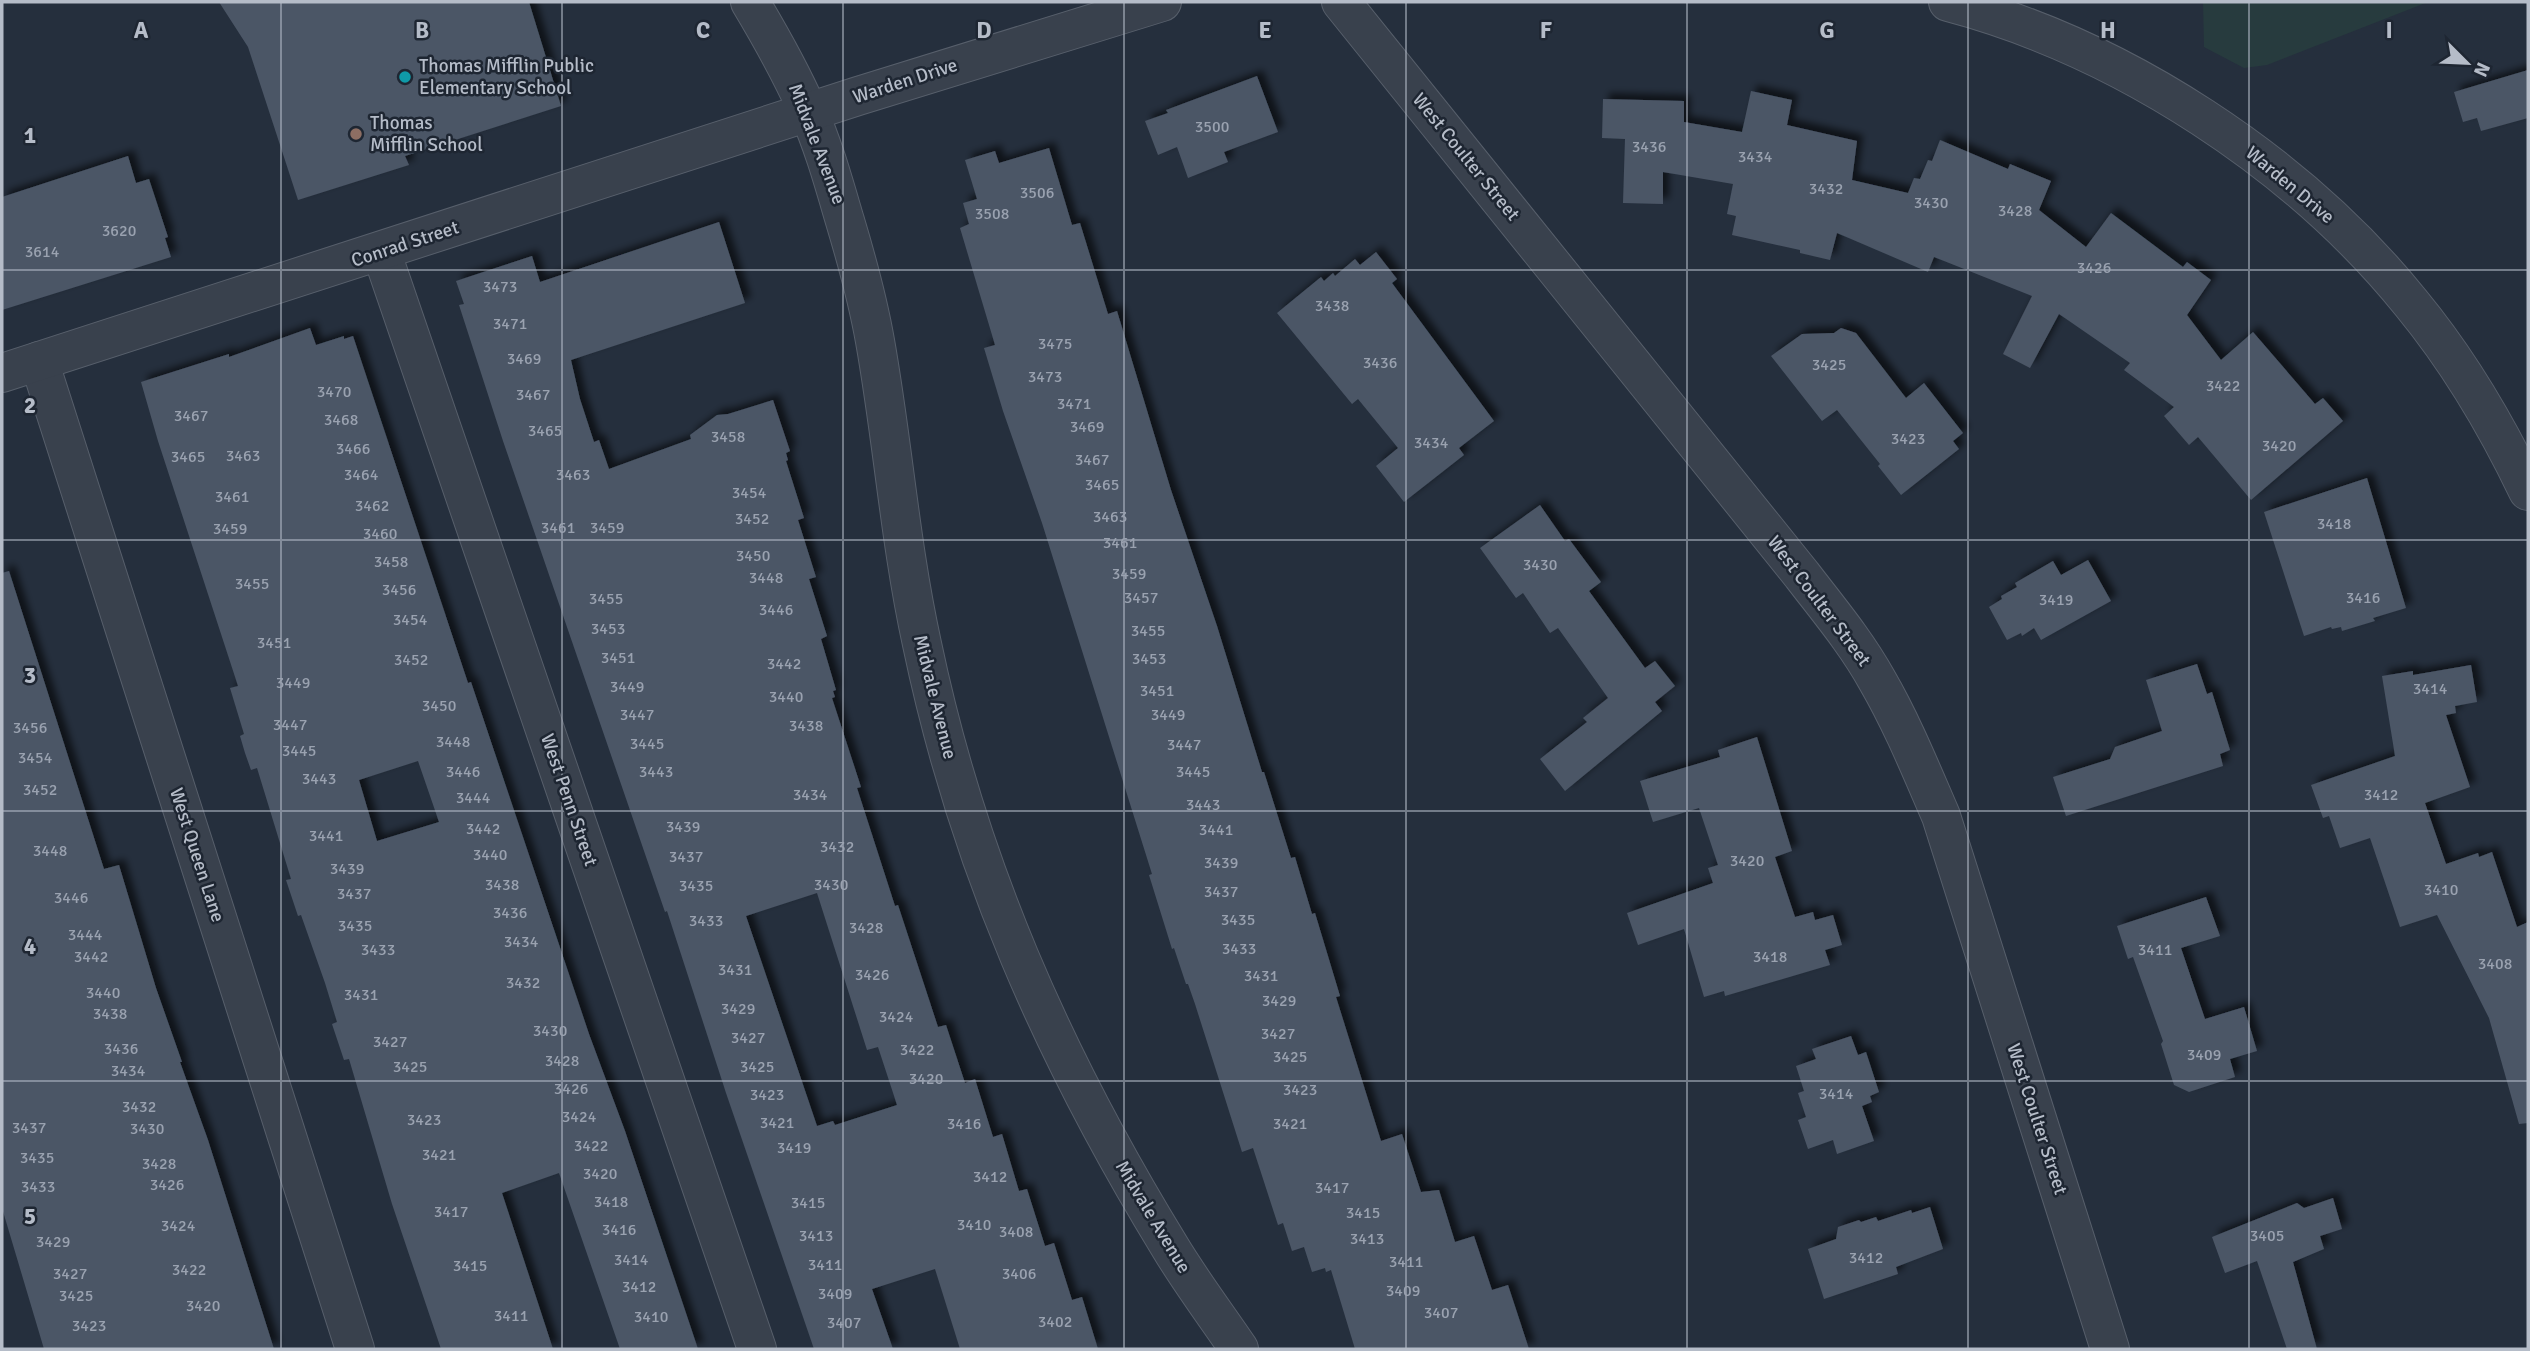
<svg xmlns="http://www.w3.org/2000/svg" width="2530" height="1351" font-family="Signika,sans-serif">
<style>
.green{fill:#273b3e}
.building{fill:#4b5666;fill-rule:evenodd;filter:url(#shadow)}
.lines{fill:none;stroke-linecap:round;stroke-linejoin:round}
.minor-casing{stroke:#575f6b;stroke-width:40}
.minor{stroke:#39414d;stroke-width:38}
.grid{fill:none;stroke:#b5bcc8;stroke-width:2;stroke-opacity:0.55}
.culture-dot{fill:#0f9aa8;stroke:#1e2632;stroke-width:2.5}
.education-dot{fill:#8d6e63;stroke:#1e2632;stroke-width:2.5}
.labels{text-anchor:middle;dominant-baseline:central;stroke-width:5;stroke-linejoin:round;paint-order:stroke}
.number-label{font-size:16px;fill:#9aa2b0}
.poi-label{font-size:19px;fill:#b5bcc8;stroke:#1e2632;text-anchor:start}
.street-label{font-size:19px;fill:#b5bcc8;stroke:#1e2632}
.grid-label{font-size:23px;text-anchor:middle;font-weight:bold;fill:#b5bcc8;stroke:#1e2632;stroke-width:5;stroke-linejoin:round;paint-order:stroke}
</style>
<defs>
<filter id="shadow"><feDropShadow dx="6" dy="-6" stdDeviation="3.5" flood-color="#0009"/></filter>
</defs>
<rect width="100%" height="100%" fill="#252f3d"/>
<polygon class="green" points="2203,2 2428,2 2267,65 2244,68 2204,47"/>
<g class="building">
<polygon points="219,2 529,2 561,106 405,156 409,165 298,200 248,47"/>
<polygon points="2528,70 2528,118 2481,131 2477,118 2463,122 2454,92"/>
<polygon points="1257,76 1278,132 1224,152 1228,162 1188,178 1177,147 1158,155 1145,121 1168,113 1166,110"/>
<polygon points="1751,91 1792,100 1787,125 1857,141 1852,180 1908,193 1914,178 1920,179 1928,160 1932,161 1940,140 2008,169 2010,164 2051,181 2039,210 2086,247 2111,213 2183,267 2187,262 2211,280 2187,315 2221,360 2253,332 2315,404 2323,398 2343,421 2251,500 2198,437 2189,445 2164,416 2174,407 2124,370 2130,363 2059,314 2030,368 2003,354 2032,296 1934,257 1928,272 1837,233 1830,260 1800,253 1800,250 1732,235 1736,216 1727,214 1733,184 1663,172 1663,204 1623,203 1625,139 1602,138 1603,99 1684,101 1684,122 1742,132"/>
<polygon points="1049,148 1072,225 1080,223 1108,314 1117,311 1171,490 1217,626 1262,772 1264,772 1291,858 1295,857 1312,914 1315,913 1340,996 1336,997 1381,1141 1402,1134 1421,1192 1439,1190 1455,1242 1474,1236 1492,1290 1508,1285 1529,1349 1355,1349 1331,1270 1326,1272 1325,1268 1312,1272 1304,1247 1292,1251 1283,1223 1278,1225 1253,1148 1242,1152 1195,1004 1188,984 1186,984 1174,948 1172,949 1149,875 1152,874 1042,523 1003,411 984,348 995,345 960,228 969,224 963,203 977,199 965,160 995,151 999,163"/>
<polygon points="128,156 136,183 149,179 168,237 165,238 171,257 2,310 2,197"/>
<path d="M719 222 745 303 571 360 580 399 594 442 599 440 609 469 691 439 690 435 717 415 728 414 773 400 790 451 786 453 788 460 786 461 804 518 798 520 816 577 809 579 827 636 821 639 836 690 833 691 835 697 832 698 861 787 857 788 895 906 898 905 938 1027 946 1025 965 1083 975 1079 993 1137 1002 1134 1019 1191 1027 1189 1045 1246 1054 1243 1072 1300 1082 1297 1098 1349H960L935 1269 872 1289 893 1349H814L726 1093 667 911 665 912 503 441 459 305 464 304 456 281 532 256 540 282ZM817 893 867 1050 878 1047 897 1105 835 1125 833 1121 817 1126 746 916Z"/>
<polygon points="1376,252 1397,279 1392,283 1494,421 1459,448 1464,455 1404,502 1376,466 1398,448 1358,399 1352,404 1277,313 1321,277 1324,281 1333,273 1335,276 1355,259 1360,265"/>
<path d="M310 328 316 345 344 336V339L353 336 468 683 471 682 589 1034 625 1131 698 1349H620L559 1173 502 1193 553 1349H441L392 1204 349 1059 344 1060 332 1024 337 1022 325 983 301 915 298 916 286 880 291 879 257 768 251 770 245 753 240 736 244 734 230 688 238 686 158 441 141 382 229 354V357ZM418 761 439 822 377 841 359 780Z"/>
<polygon points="1841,328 1856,333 1906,398 1924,383 1963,433 1953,441 1959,449 1901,495 1878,466 1880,464 1837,410 1822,421 1771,356 1802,334 1834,333"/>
<polygon points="2367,478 2406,608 2373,618 2375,621 2342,631 2341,627 2332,629 2331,627 2304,636 2264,512"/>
<polygon points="1540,505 1565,541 1569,539 1601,582 1589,591 1645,668 1655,661 1675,686 1655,702 1662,711 1565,791 1540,759 1587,722 1583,718 1608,698 1558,628 1550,633 1523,593 1516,598 1480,548"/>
<polygon points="2088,560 2111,601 2041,640 2034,628 2022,636 2021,633 2007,640 1989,607 2002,599 2001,596 2017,587 2015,583 2053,561 2061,575"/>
<polygon points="9,571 104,869 119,865 156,988 182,1062 180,1062 208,1140 274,1349 44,1349 2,1208 2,573"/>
<polygon points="2197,664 2207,694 2212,692 2230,750 2220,754 2223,766 2066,816 2053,777 2110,759 2115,747 2162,731 2146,680"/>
<polygon points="2471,665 2477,702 2455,706 2456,713 2446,715 2470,787 2425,803 2446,864 2478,853 2479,857 2492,852 2517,927 2528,922 2528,1123 2519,1124 2489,1018 2437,915 2400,927 2370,838 2340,848 2329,816 2323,818 2311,785 2395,756 2382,676 2413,671 2413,675"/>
<polygon points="1757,737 1792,851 1775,857 1795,917 1813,912 1815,920 1833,915 1842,945 1825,950 1830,965 1725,996 1724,991 1704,997 1684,929 1638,945 1627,913 1713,883 1708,868 1718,865 1699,808 1653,822 1640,781 1720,757 1718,750"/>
<polygon points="2206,897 2220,936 2181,948 2205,1019 2244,1007 2257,1051 2230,1059 2235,1077 2189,1092 2174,1085 2161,1044 2163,1041 2133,957 2128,959 2117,926"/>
<polygon points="1851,1036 1858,1055 1866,1052 1879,1092 1870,1096 1872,1102 1862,1106 1874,1141 1837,1154 1833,1140 1808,1149 1798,1120 1806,1117 1798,1093 1804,1091 1796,1066 1816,1059 1812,1049"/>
<polygon points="2333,1198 2342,1229 2320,1236 2324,1249 2293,1262 2317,1349 2287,1349 2257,1261 2225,1273 2212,1237 2297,1203 2304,1208"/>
<polygon points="1930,1207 1943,1249 1896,1267 1898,1274 1824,1299 1808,1249 1836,1239 1838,1227 1859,1220 1861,1222 1876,1217 1878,1221 1911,1210 1912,1213"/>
</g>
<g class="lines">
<defs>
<g id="minor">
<path d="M750 2C771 37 791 73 808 111 824 147 834 184 845 221 857 261 868 301 875 341 893 442 900 544 922 644 968 864 1053 1056 1170 1247 1191 1282 1216 1315 1239 1349"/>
<path d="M1341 2 1802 575C1828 609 1856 642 1877 680 1902 723 1921 770 1941 816L2110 1349"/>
<path d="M1948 2C2122 48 2298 163 2411 303 2458 360 2496 424 2528 491"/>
<polyline points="381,251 757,1349"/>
<polyline points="39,361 355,1349"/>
<polyline points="2,373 858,96 1162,2"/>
</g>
</defs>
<use href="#minor" class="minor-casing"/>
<use href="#minor" class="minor"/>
</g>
<path class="grid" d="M281 2V1349M562 2V1349M843 2V1349M1124 2V1349M1406 2V1349M1687 2V1349M1968 2V1349M2249 2V1349M2 270H2528M2 540H2528M2 811H2528M2 1081H2528"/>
<circle class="culture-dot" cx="405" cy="77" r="7"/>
<circle class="education-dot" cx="356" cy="134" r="7"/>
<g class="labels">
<g class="number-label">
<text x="1212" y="127">3500</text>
<text x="1649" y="147">3436</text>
<text x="1755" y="157">3434</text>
<text x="1826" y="189">3432</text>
<text x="1037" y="193">3506</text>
<text x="1931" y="203">3430</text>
<text x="2015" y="211">3428</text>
<text x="992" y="214">3508</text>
<text x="119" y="231">3620</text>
<text x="42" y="252">3614</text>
<text x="2094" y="268">3426</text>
<text x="500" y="287">3473</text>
<text x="1332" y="306">3438</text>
<text x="510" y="324">3471</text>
<text x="1055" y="344">3475</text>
<text x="524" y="359">3469</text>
<text x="1380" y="363">3436</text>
<text x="1829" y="365">3425</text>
<text x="1045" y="377">3473</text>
<text x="2223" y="386">3422</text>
<text x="334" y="392">3470</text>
<text x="533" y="395">3467</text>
<text x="1074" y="404">3471</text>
<text x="191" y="416">3467</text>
<text x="341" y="420">3468</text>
<text x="1087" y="427">3469</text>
<text x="545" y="431">3465</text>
<text x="728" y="437">3458</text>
<text x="1908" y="439">3423</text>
<text x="1431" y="443">3434</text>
<text x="2279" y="446">3420</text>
<text x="353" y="449">3466</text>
<text x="243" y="456">3463</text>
<text x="188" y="457">3465</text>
<text x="1092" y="460">3467</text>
<text x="361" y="475">3464</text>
<text x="573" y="475">3463</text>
<text x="1102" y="485">3465</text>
<text x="749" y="493">3454</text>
<text x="232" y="497">3461</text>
<text x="372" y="506">3462</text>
<text x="1110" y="517">3463</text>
<text x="752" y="519">3452</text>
<text x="2334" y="524">3418</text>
<text x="558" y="528">3461</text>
<text x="607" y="528">3459</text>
<text x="230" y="529">3459</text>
<text x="380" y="534">3460</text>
<text x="1120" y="543">3461</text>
<text x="753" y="556">3450</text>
<text x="391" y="562">3458</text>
<text x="1540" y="565">3430</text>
<text x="1129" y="574">3459</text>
<text x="766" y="578">3448</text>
<text x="252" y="584">3455</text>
<text x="399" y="590">3456</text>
<text x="1141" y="598">3457</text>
<text x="2363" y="598">3416</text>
<text x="606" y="599">3455</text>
<text x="2056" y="600">3419</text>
<text x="776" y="610">3446</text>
<text x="410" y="620">3454</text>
<text x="608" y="629">3453</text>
<text x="1148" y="631">3455</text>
<text x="274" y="643">3451</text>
<text x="618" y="658">3451</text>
<text x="1149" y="659">3453</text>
<text x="411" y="660">3452</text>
<text x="784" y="664">3442</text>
<text x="293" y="683">3449</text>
<text x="627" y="687">3449</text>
<text x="2430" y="689">3414</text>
<text x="1157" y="691">3451</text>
<text x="786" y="697">3440</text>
<text x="439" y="706">3450</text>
<text x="637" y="715">3447</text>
<text x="1168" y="715">3449</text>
<text x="290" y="725">3447</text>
<text x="806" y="726">3438</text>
<text x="30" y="728">3456</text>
<text x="453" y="742">3448</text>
<text x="647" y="744">3445</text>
<text x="1184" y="745">3447</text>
<text x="299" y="751">3445</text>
<text x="35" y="758">3454</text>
<text x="463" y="772">3446</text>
<text x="656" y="772">3443</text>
<text x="1193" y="772">3445</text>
<text x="319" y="779">3443</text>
<text x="40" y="790">3452</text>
<text x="810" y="795">3434</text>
<text x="2381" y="795">3412</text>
<text x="473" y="798">3444</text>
<text x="1203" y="805">3443</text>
<text x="683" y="827">3439</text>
<text x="483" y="829">3442</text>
<text x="1216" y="830">3441</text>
<text x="326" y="836">3441</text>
<text x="837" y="847">3432</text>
<text x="50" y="851">3448</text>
<text x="490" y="855">3440</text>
<text x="686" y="857">3437</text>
<text x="1747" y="861">3420</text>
<text x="1221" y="863">3439</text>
<text x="347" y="869">3439</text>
<text x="502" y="885">3438</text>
<text x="831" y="885">3430</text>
<text x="696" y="886">3435</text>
<text x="2441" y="890">3410</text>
<text x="1221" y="892">3437</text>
<text x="354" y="894">3437</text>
<text x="71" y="898">3446</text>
<text x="510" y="913">3436</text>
<text x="1238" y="920">3435</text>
<text x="706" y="921">3433</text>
<text x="355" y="926">3435</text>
<text x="866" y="928">3428</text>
<text x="85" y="935">3444</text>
<text x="521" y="942">3434</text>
<text x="1239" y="949">3433</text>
<text x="378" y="950">3433</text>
<text x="2155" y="950">3411</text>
<text x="91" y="957">3442</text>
<text x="1770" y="957">3418</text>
<text x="2495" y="964">3408</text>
<text x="735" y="970">3431</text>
<text x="872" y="975">3426</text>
<text x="1261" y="976">3431</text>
<text x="523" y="983">3432</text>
<text x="103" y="993">3440</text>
<text x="361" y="995">3431</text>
<text x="1279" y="1001">3429</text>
<text x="738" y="1009">3429</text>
<text x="110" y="1014">3438</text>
<text x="896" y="1017">3424</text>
<text x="550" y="1031">3430</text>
<text x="1278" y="1034">3427</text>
<text x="748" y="1038">3427</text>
<text x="390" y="1042">3427</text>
<text x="121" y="1049">3436</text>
<text x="917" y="1050">3422</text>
<text x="2204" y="1055">3409</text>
<text x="1290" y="1057">3425</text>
<text x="562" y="1061">3428</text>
<text x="410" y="1067">3425</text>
<text x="757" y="1067">3425</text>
<text x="128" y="1071">3434</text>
<text x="926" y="1079">3420</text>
<text x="571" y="1089">3426</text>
<text x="1300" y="1090">3423</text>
<text x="1836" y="1094">3414</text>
<text x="767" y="1095">3423</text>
<text x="139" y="1107">3432</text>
<text x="579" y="1117">3424</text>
<text x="424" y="1120">3423</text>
<text x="777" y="1123">3421</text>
<text x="964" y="1124">3416</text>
<text x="1290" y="1124">3421</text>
<text x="29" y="1128">3437</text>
<text x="147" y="1129">3430</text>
<text x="591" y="1146">3422</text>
<text x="794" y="1148">3419</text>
<text x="439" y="1155">3421</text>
<text x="37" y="1158">3435</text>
<text x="159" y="1164">3428</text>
<text x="600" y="1174">3420</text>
<text x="990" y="1177">3412</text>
<text x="167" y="1185">3426</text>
<text x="38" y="1187">3433</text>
<text x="1332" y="1188">3417</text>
<text x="611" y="1202">3418</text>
<text x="808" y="1203">3415</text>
<text x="451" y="1212">3417</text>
<text x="1363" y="1213">3415</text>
<text x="974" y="1225">3410</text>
<text x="178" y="1226">3424</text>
<text x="619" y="1230">3416</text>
<text x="1016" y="1232">3408</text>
<text x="816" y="1236">3413</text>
<text x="2267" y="1236">3405</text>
<text x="1367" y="1239">3413</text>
<text x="53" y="1242">3429</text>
<text x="1866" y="1258">3412</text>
<text x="631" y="1260">3414</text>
<text x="1406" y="1262">3411</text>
<text x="825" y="1265">3411</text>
<text x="470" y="1266">3415</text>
<text x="189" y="1270">3422</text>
<text x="70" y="1274">3427</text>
<text x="1019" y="1274">3406</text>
<text x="639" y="1287">3412</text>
<text x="1403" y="1291">3409</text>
<text x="835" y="1294">3409</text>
<text x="76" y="1296">3425</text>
<text x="203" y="1306">3420</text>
<text x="1441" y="1313">3407</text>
<text x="511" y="1316">3411</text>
<text x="651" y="1317">3410</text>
<text x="1055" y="1322">3402</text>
<text x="844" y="1323">3407</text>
<text x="89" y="1326">3423</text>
</g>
<g class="poi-label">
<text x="419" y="66">Thomas Mifflin Public<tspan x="419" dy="22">Elementary School</tspan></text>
<text x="370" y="123">Thomas<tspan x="370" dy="22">Mifflin School</tspan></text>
</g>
<g class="street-label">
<text transform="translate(905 81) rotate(-18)">Warden Drive</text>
<text transform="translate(817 144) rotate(69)">Midvale Avenue</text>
<text transform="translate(1466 157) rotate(51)">West Coulter Street</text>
<text transform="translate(2290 185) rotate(40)">Warden Drive</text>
<text transform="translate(405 244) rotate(-18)">Conrad Street</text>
<text transform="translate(1819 601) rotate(53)">West Coulter Street</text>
<text transform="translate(935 697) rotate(76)">Midvale Avenue</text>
<text transform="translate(569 800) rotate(71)">West Penn Street</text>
<text transform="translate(197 855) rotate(72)">West Queen Lane</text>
<text transform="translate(2037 1119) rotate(72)">West Coulter Street</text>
<text transform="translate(1153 1217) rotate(59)">Midvale Avenue</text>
</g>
</g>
<g class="grid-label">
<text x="141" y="38">A</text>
<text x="422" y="38">B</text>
<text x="703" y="38">C</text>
<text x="984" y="38">D</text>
<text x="1265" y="38">E</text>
<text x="1546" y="38">F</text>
<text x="1827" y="38">G</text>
<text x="2108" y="38">H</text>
<text x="2389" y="38">I</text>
<text x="30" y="143">1</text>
<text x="30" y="413">2</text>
<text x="30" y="683">3</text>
<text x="30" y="954">4</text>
<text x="30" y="1224">5</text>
</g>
<rect width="2530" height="1351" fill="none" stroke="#b5bcc8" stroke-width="7"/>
<g transform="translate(2467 63) rotate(114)" stroke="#1e2632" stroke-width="5" paint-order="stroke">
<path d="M0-5L12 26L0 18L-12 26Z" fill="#b5bcc8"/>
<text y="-10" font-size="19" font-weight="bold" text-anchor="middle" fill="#b5bcc8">N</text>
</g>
</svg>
